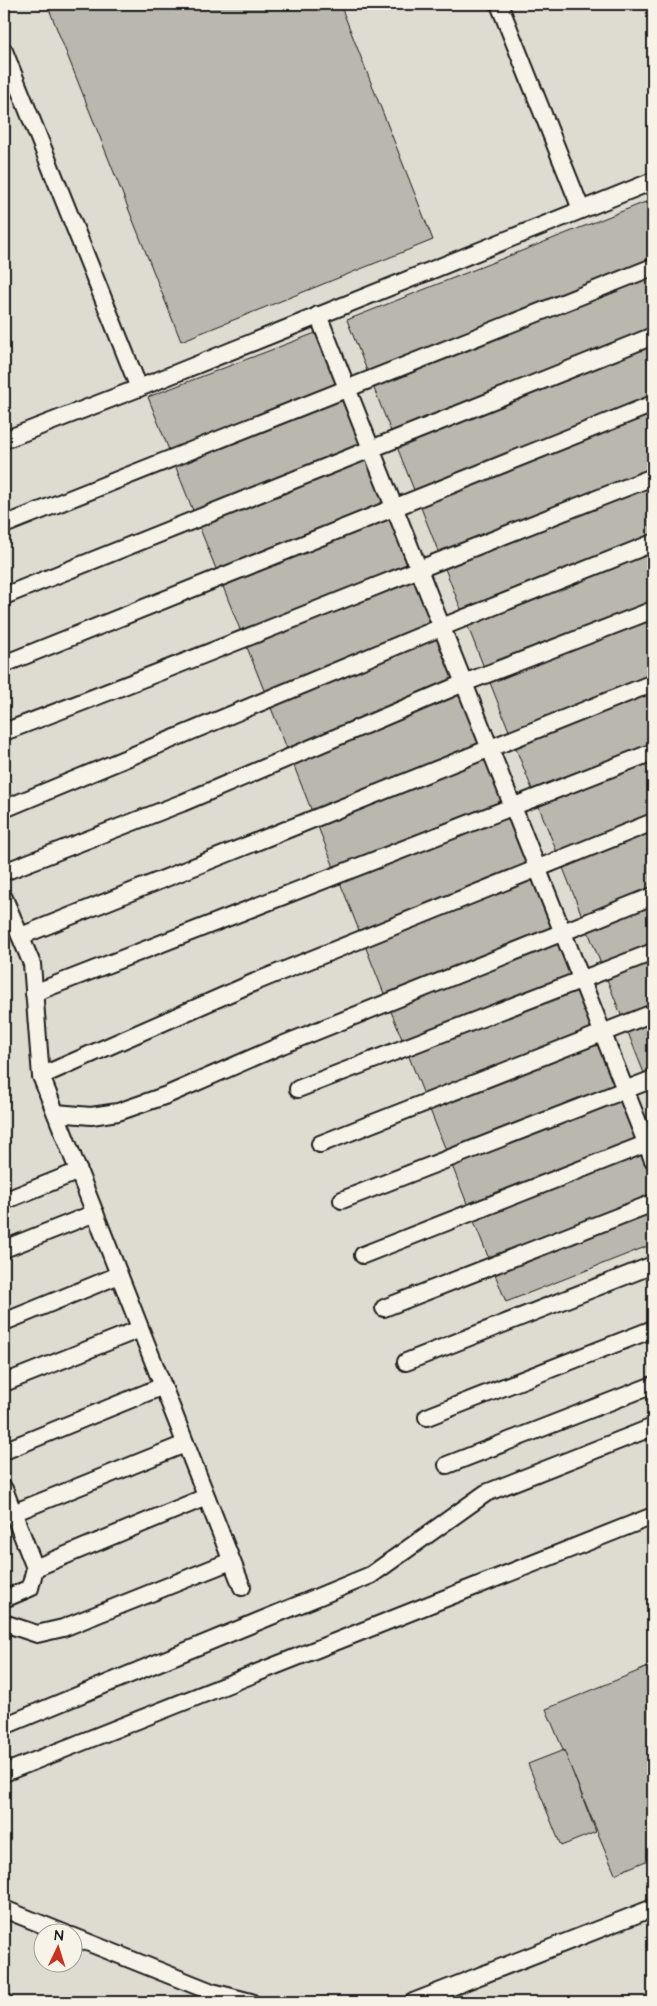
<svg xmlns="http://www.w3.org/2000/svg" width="657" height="2006" font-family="'Architects Daughter',sans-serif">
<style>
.built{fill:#dedbd1;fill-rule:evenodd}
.building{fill:#bab7af;stroke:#1c1c1c}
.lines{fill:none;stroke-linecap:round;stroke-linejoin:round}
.service-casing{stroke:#1c1c1c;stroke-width:20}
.service{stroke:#f7f3e8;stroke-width:16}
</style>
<rect width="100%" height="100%" fill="#eeeae0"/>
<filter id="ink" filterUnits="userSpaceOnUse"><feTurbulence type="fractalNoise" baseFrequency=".02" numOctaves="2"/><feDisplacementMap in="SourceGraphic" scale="10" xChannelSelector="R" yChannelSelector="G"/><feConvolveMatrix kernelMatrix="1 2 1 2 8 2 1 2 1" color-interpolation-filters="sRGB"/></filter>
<g filter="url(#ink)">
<path class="built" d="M4 4H653V2002H4ZM42 1934H72V1964H42Z"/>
<g class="building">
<polygon points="47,4 340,4 433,240 181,341"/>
<polygon points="653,199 653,1096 347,320"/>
<polygon points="318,332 653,1179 653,1244 506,1302 148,397"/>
<polygon points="653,1665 653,1858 615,1874 546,1709"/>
<polygon points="564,1750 596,1832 561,1846 528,1764"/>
</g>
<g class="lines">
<defs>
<g id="service">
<polyline points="499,4 581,209"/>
<polyline points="4,51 139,388"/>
<polyline points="318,315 653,1160"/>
<polyline points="4,440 139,388 653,181"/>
<polyline points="4,525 653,267"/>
<polyline points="4,596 653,336"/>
<polyline points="4,664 653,404"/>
<path d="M4 732C221 650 436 561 653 477"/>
<polyline points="4,809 442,627 653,543"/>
<polyline points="4,872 182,803 464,683 653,610"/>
<polyline points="4,898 32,964 41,1076 242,1587"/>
<polyline points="21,936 653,683"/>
<polyline points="34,993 653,752"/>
<polyline points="41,1076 255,982 653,822"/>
<polyline points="298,1089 653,952"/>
<polyline points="56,1113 91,1116 118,1112 167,1095 282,1045 653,896"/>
<polyline points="320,1144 653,1013"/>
<polyline points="342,1200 653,1079"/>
<polyline points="4,1201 79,1171"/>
<polyline points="4,1249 95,1213"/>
<polyline points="363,1255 653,1141"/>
<polyline points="384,1308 653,1203"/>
<polyline points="4,1322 119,1275"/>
<polyline points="406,1362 653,1265"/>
<polyline points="4,1383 140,1329"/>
<polyline points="427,1417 653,1329"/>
<polyline points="4,1451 163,1386"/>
<polyline points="447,1465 653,1385"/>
<polyline points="4,1489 35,1568 30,1588 4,1599"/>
<polyline points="13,1513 185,1444"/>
<polyline points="35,1568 206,1497"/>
<polyline points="4,1623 37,1634 63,1628 231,1561"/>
<polyline points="4,1726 371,1575 486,1493 653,1427"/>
<polyline points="4,1773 653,1516"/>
<polyline points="4,1909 66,1934"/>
<polyline points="72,1936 212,1992 251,2002"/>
<polyline points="413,2002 653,1908"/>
</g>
</defs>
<use href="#service" class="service-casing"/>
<use href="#service" class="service"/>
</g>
</g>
<rect width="657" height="2006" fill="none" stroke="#f7f3e8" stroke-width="20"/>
<rect x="10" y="10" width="637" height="1986" fill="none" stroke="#1c1c1c" stroke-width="2" filter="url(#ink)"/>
<g transform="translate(58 1948) rotate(4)"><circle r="24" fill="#f7f3e8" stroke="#9f9d96"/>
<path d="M0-4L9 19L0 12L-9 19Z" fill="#c8321e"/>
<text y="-8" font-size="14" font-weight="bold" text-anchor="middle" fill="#1c1c1c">N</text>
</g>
</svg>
